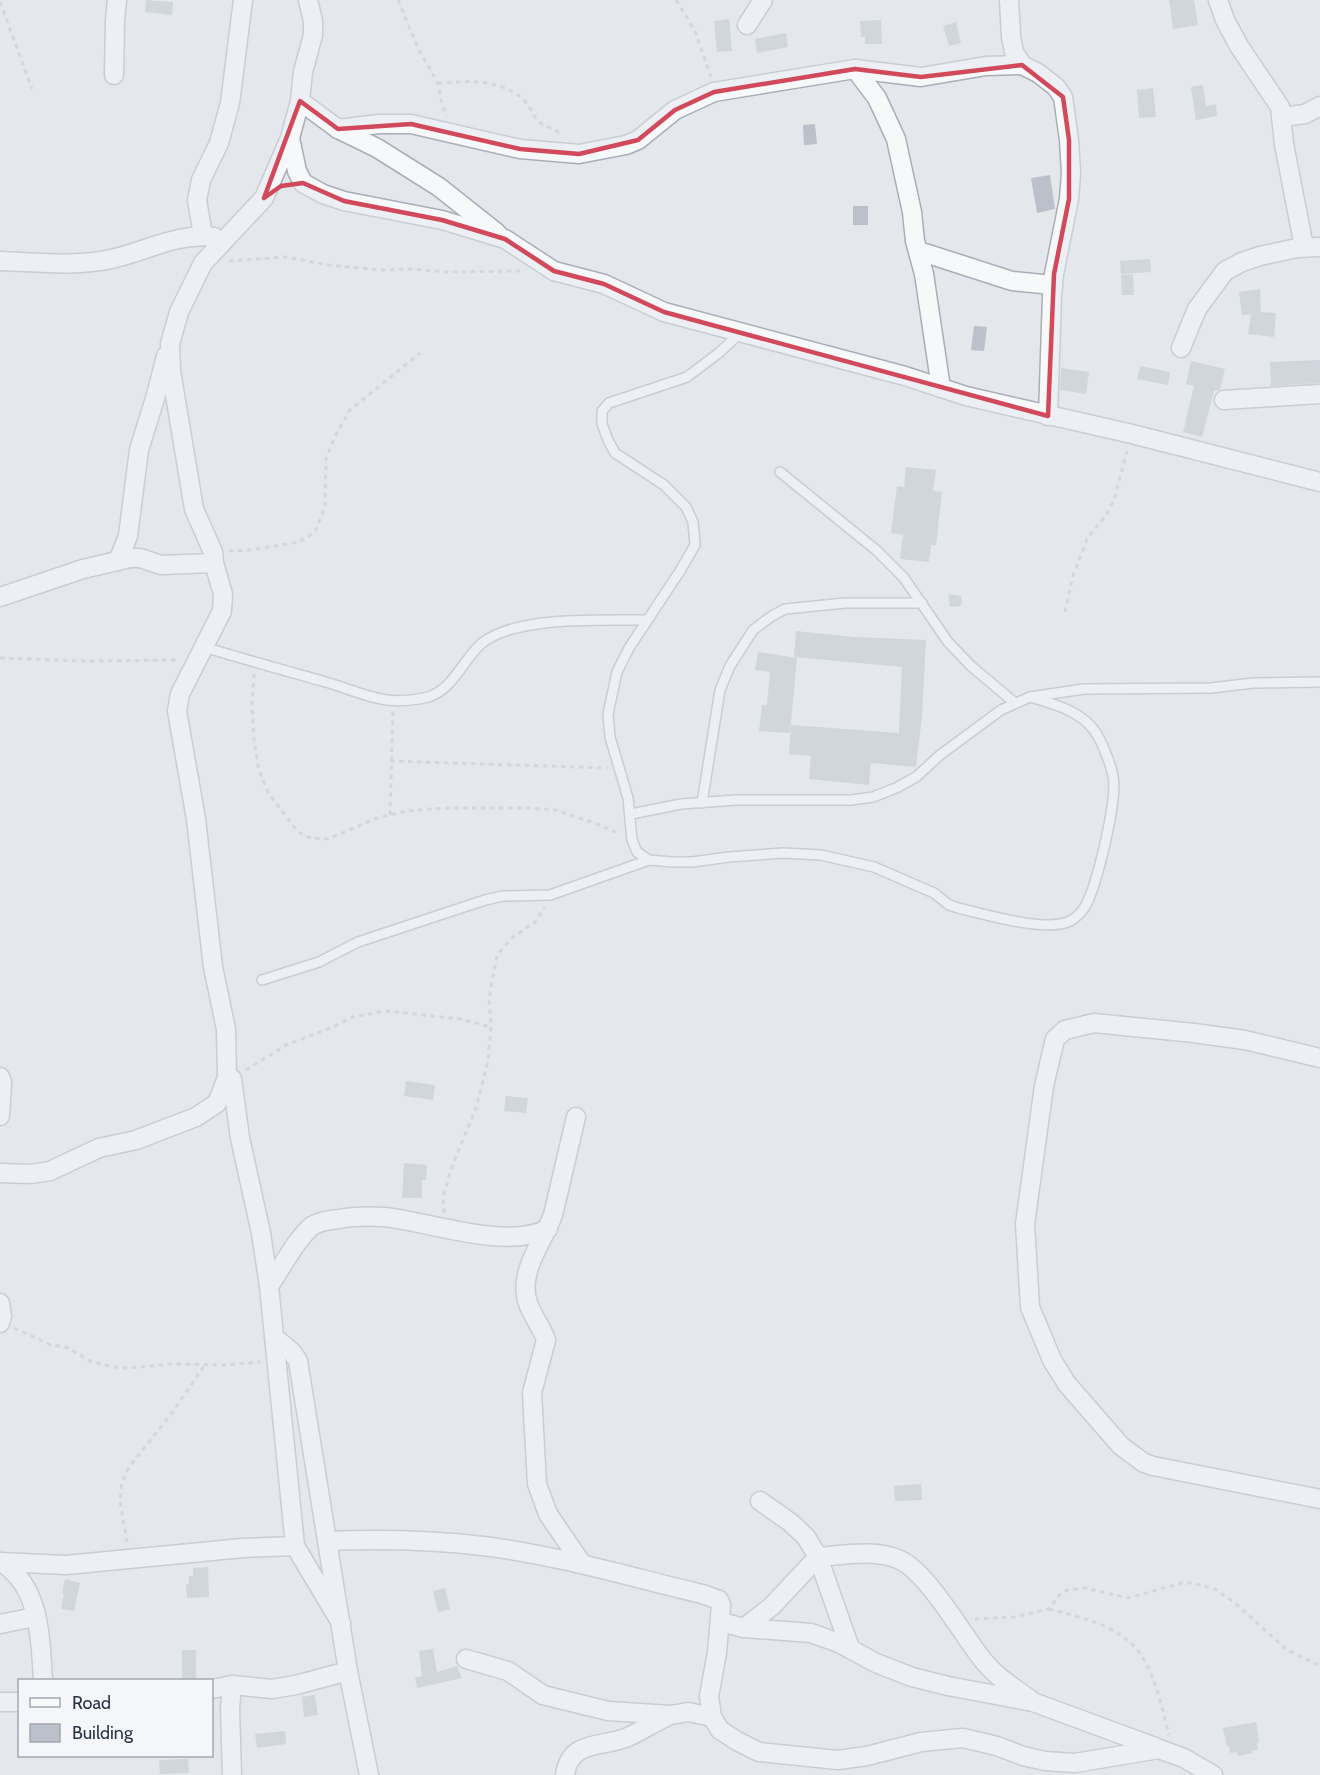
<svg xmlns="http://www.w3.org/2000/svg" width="1320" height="1775" font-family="Cabin,sans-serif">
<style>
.building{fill:#bbc0ca}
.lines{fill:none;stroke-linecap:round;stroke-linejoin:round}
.lane-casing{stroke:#a9aeb7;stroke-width:12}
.street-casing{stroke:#a9aeb7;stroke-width:21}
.path{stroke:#c2c5cb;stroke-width:3;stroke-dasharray:4.5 4.5;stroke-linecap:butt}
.lane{stroke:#f7f8fa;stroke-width:9}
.street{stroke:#f7f8fa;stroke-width:18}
.marked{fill:none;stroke:#d1495b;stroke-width:4.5;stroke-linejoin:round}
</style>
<rect width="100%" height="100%" fill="#e4e7ec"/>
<g class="building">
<polygon points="146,0 173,2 172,15 145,12"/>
<polygon points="1169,0 1194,0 1198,25 1173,29"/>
<polygon points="729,19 732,51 717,52 714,21"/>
<polygon points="881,20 882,44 865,44 865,37 861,37 860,21"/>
<polygon points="956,22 961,43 949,46 943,26"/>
<polygon points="786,33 788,47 757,53 755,39"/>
<polygon points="1203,85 1206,106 1216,104 1217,116 1196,120 1191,87"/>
<polygon points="1153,88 1156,117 1139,118 1137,90"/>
<polygon points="815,124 817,144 804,145 803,125"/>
<polygon points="1050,175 1055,209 1037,213 1031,178"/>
<rect x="853" y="206" width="15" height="19"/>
<polygon points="1150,259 1151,272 1121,274 1120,261"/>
<polygon points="1133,274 1134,295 1122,295 1121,275"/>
<polygon points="1260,289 1261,312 1276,313 1274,337 1248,334 1251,314 1242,315 1239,292"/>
<polygon points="974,326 987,327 984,351 971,350"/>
<polygon points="1320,360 1320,383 1271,386 1270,362"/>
<polygon points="1191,361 1225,369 1220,390 1214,391 1202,437 1183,432 1194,386 1186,384"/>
<polygon points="1140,366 1170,372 1168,385 1137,379"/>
<polygon points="1061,368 1089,372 1086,394 1060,390"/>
<polygon points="906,467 936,470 933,491 942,492 936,545 931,545 929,562 900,559 903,535 891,533 897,486 904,487"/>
<polygon points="948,594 961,596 962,603 960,606 950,607"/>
<polygon points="796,631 854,637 926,640 922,716 916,767 871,763 869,785 809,779 811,756 789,754 791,725 899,733 902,667 794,657"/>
<polygon points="758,652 797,658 790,733 759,731 762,705 767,705 770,672 755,670"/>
<polygon points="406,1081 435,1085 433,1100 404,1096"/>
<polygon points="506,1096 528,1098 526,1113 504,1111"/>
<polygon points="404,1163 427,1165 426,1180 422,1180 422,1198 402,1198"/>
<polygon points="921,1484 922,1500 895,1501 894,1486"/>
<polygon points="208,1567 209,1597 187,1598 186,1584 189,1584 189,1576 193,1576 193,1568"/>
<polygon points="65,1579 80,1583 74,1611 61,1609 64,1593 62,1593"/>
<polygon points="445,1588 450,1609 438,1612 433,1591"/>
<polygon points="433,1649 437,1672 457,1666 462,1678 417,1688 415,1678 422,1676 419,1651"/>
<rect x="182" y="1650" width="14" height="29"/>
<polygon points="315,1695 318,1715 304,1717 302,1697"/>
<polygon points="1256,1722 1259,1742 1257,1743 1258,1750 1252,1751 1253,1753 1238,1756 1237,1752 1230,1753 1229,1746 1227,1746 1223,1728"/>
<polygon points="285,1731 286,1744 257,1748 255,1734"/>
<polygon points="188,1759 189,1773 160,1774 159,1760"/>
</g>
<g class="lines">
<defs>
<g id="lane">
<path d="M740 333 720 352 687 377 609 403 602 411V424L608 440 615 453 664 485 686 507 693 522 695 545 680 571 629 648 617 672 608 714 610 737 628 798 632 840 637 852 649 860 672 862H692L729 857 783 853 821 855 874 867 934 893 949 905 958 908C985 914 1045 933 1070 921 1076 918 1083 911 1086 905 1097 884 1118 799 1113 776 1111 765 1101 739 1094 730 1079 710 1053 704 1030 697"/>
<polyline points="780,472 876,550 904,578 948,642 971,666 1015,703"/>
<path d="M204 647C243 659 283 670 322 681 363 692 382 708 428 697 453 690 464 658 482 643 518 615 603 621 647 620"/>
<polyline points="702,803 720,690 730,666 753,630 772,616 785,609 845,603 922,603"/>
<polyline points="631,814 681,804 736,800 851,800 873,797 896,788 916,777 940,755 1001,710 1030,697 1084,689 1211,688 1253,683 1320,682"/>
<polyline points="262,980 319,962 358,942 485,900 503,896 550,895 649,860"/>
</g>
<g id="street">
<polyline points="308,0 313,21 313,35 303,72 300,101 290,138 264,198 203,263 179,312 170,344 171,371 194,509 213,552 214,563 223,594 222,611 180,694 177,711 196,819 213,967 226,1029 227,1078 232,1079 240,1138 261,1233 269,1286 295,1546 341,1623"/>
<polyline points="1009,0 1011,37 1014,52 1022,65 1038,73 1056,87 1063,97 1069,140 1071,173 1069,199 1054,274 1052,296 1048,416"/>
<polyline points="1218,0 1225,20 1239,46 1280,107 1284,144 1304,247"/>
<polyline points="747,25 763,0"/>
<polyline points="855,69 877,98 896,139 912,212 915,241 924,274 941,388"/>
<polyline points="114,75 115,21 117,0"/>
<polyline points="300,101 338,129 377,148 439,187 497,233"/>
<polyline points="1282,117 1305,114 1320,106"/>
<polyline points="338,129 379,124 411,124 520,149 579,154 626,145 638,140 675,110 714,92 855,69 921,77 986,66 1022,65"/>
<polyline points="290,138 297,171 303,183 323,194 344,201 442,220 505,239 554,271 604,284 664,312 905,376 966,396 1132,434 1320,482"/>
<polyline points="203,235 197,200 201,180 219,143 230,103 243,0"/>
<polyline points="925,253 1012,281 1053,285"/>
<path d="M0 261C36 262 75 267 111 259 144 252 179 232 214 237"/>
<polyline points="1181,348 1197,309 1225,271 1242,262 1260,256 1297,248 1320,247"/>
<polyline points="1224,400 1320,394"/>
<polyline points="118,561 128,536 139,450 156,395 166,356"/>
<polyline points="0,597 83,569 130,558 140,558 161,565 214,563"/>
<polyline points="1320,1058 1245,1040 1194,1033 1094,1023 1065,1030 1055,1039 1044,1086 1025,1224 1030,1307 1052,1360 1067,1384 1121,1446 1144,1463 1153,1466 1320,1499"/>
<polyline points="0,1077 2,1082 0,1116"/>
<path d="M576 1117 553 1215C542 1244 516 1274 529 1306 534 1318 542 1328 546 1340L532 1393 537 1484 548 1514 582 1564"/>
<polyline points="0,1173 31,1174 50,1171 99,1148 136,1140 196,1117 217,1103 227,1078"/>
<path d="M269 1286C281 1269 296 1239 312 1226 320 1221 330 1220 339 1219 354 1216 369 1216 385 1217 430 1222 506 1250 548 1229"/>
<polyline points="0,1303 2,1316 0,1323"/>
<polyline points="275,1338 292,1352 298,1361 348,1671 369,1775"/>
<polyline points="760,1501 790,1522 806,1537 818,1557 850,1648"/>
<path d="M327 1541C379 1539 431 1540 483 1546 557 1555 630 1577 702 1594L719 1600 721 1605 717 1653 709 1696 712 1717 720 1730 737 1741 759 1752 838 1760 867 1756 921 1742 963 1738 997 1746 1023 1756 1045 1761 1075 1763 1159 1749 1184 1758 1213 1775"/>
<polyline points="0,1562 66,1565 243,1548 295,1546"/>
<path d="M1 1562C41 1587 40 1638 43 1680"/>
<polyline points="721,1622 744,1628 811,1633 839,1643 876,1663 912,1677 948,1686 1033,1702 1155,1747"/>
<polyline points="0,1624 25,1619 36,1614"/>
<path d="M744 1628 772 1606 818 1557C844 1555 876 1549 900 1560 927 1572 963 1635 982 1659 995 1676 1014 1688 1031 1700"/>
<polyline points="466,1659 508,1671 543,1695 608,1711 671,1715 688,1712 712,1717"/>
<polyline points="212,1689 232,1685 272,1689 296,1685 348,1671"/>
<polyline points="0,1702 20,1702"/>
<polyline points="232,1775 230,1709 232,1685"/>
<path d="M565 1775C570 1739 602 1748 628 1737 641 1731 653 1723 666 1717"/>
</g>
</defs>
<use href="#lane" class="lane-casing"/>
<use href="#street" class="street-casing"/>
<g class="path">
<polyline points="398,0 418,48 438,83 442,105 447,116"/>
<polyline points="676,0 695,31 711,77"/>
<polyline points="0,2 32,89"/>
<path d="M438 83C469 81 499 78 524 100 531 107 533 118 541 123 548 128 556 129 562 135"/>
<polyline points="229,261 286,257 328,265 382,270 412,269 445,272 524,271"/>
<polyline points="229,551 252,550 293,543 307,538 316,530 325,507 326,459 335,436 350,410 420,353"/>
<polyline points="1065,612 1073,576 1087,539 1106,515 1114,500 1127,451"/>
<polyline points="0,658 85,661 178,660"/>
<polyline points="254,674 252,707 254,741 259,771 269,794 286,816 298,832 311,838 328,839 377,818 406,811 444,808 532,808 555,810 600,825 620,834"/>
<polyline points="390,761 607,768"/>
<polyline points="390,815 393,711"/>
<polyline points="246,1070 286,1045 330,1028 353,1017 385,1011 406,1013 460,1019 491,1027"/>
<polyline points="444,1213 443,1198 451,1169 476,1108 488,1061 491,1027 489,998 497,955 512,938 535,922 545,907"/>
<polyline points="14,1328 49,1344 68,1348 92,1362 114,1367 129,1368 173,1364 226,1365 260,1362"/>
<polyline points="127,1542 120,1501 122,1482 129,1467 172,1413 204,1366"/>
<path d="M1049 1609C1080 1617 1118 1625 1139 1652 1156 1675 1162 1709 1169 1735"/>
<polyline points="975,1619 1014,1617 1049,1609 1061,1593 1068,1590 1085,1588 1128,1598 1182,1583 1194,1583 1215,1589 1235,1603 1287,1650 1320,1666"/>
</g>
<use href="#lane" class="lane"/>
<use href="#street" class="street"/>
</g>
<path d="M0 0H1320V1775H0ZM1022 65 1063 97 1069 140V199L1054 274 1048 416 664 312 604 284 554 271 505 239 442 220 344 201 303 183 281 186 264 198 300 101 338 129 411 124 520 149 579 154 638 140 675 110 714 92 855 69 921 77Z" fill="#e4e7ec" fill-opacity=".55" fill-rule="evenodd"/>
<path class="marked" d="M1022 65 1063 97 1069 140V199L1054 274 1048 416 664 312 604 284 554 271 505 239 442 220 344 201 303 183 281 186 264 198 300 101 338 129 411 124 520 149 579 154 638 140 675 110 714 92 855 69 921 77Z"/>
<rect x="18" y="1679" width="195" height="78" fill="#f4f6f9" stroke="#a4a8b1" stroke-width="1.5"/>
<rect x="30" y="1698" width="30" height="9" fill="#f7f8fa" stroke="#a4a8b1" stroke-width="1.5"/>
<text x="72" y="1709" font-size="18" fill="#2b3445">Road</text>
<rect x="30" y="1724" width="30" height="18" fill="#bbc0ca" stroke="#a4a8b1" stroke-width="1.5"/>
<text x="72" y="1739" font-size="18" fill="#2b3445">Building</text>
</svg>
